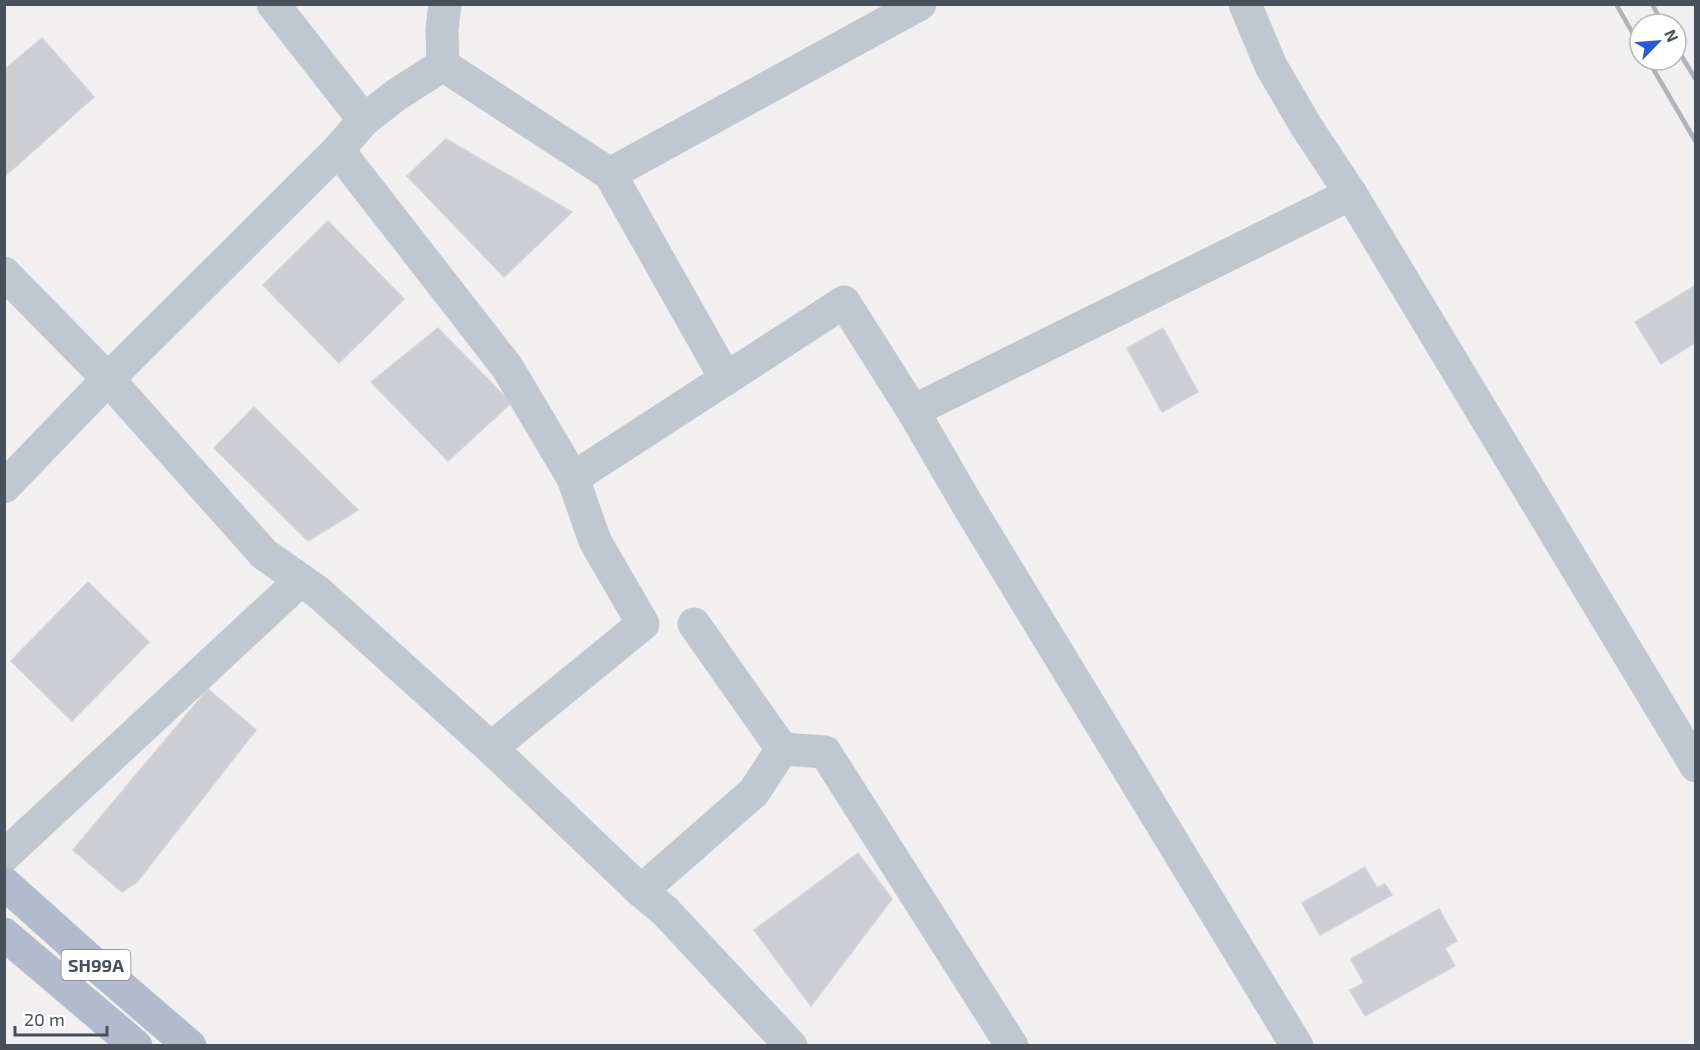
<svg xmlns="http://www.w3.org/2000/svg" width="1700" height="1050" font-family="'Exo 2',sans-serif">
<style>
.building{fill:#ccced3;stroke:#d3d4da;stroke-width:1.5}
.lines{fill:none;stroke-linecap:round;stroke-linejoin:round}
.minor{stroke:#c1c7d0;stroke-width:33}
.major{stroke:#b1bbcc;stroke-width:33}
.rail{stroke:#b2b3b9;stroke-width:4.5}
.labels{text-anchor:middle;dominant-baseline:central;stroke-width:4.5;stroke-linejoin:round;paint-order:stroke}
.shield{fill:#fff;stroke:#7f848c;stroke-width:1.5}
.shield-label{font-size:18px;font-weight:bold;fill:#48505b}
</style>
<rect width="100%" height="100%" fill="#f1efef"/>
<g class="building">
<polygon points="42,38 94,97 5,176 4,70"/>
<polygon points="446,139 572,212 504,277 407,176"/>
<polygon points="328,221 404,299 339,363 263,285"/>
<polygon points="1696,285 1696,342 1661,364 1635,322"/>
<polygon points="438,328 511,403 448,461 371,382"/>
<polygon points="1163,328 1198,392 1162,412 1127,348"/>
<polygon points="254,407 358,510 308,541 214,448"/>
<polygon points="88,582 149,642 72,721 11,661"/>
<polygon points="208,689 256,730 137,882 122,892 73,850"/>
<polygon points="858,853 892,899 811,1006 754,930"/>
<polygon points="1365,867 1377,888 1385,884 1392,895 1320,935 1302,903"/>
<polygon points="1439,909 1457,941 1445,948 1455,966 1365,1016 1350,990 1364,983 1351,959"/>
</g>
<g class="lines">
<g class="minor">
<polyline points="273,4 364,120"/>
<polyline points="1245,4 1271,66 1306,126 1351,194 1696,766"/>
<polyline points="443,65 610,174 920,4"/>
<polyline points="338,150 507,367 573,478"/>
<polyline points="610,174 726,379"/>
<polyline points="4,273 108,379 264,554 318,592 491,748 641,891 665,911 791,1046"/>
<polyline points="913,411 1351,194"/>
<polyline points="4,487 108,379 338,150 364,120 396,95 443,65 442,29 445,4"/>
<polyline points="491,748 643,624 595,541 573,478 844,302 913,411 967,504 1297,1046"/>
<polyline points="782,749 825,752 1012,1046"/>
<polyline points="4,856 301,580"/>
<polyline points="641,891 754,792 782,749 694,624"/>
</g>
<g class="major">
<polyline points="4,883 90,960 190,1046"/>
<polyline points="4,934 136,1046"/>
</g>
<g class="rail">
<polyline points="1616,4 1640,46"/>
<polyline points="1652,4 1663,24"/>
<polyline points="1676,47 1696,80"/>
<polyline points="1648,60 1696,142"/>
</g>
</g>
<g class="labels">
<rect class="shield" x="61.5" y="950" width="69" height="30" rx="4.5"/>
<g class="shield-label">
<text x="96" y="965">SH99A</text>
</g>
</g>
<rect width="1700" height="1050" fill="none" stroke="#48505b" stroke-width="12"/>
<g transform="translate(1658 42) rotate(65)"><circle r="28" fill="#ffffff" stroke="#b6b9bd" stroke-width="1.5"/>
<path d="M0-4.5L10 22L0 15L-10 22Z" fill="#275bd3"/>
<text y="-9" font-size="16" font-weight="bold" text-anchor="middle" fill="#48505b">N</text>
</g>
<path d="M15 1026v9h92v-9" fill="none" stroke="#48505b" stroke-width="3"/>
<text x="24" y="1026" font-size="18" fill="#48505b" stroke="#ffffff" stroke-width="4.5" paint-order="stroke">20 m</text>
</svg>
